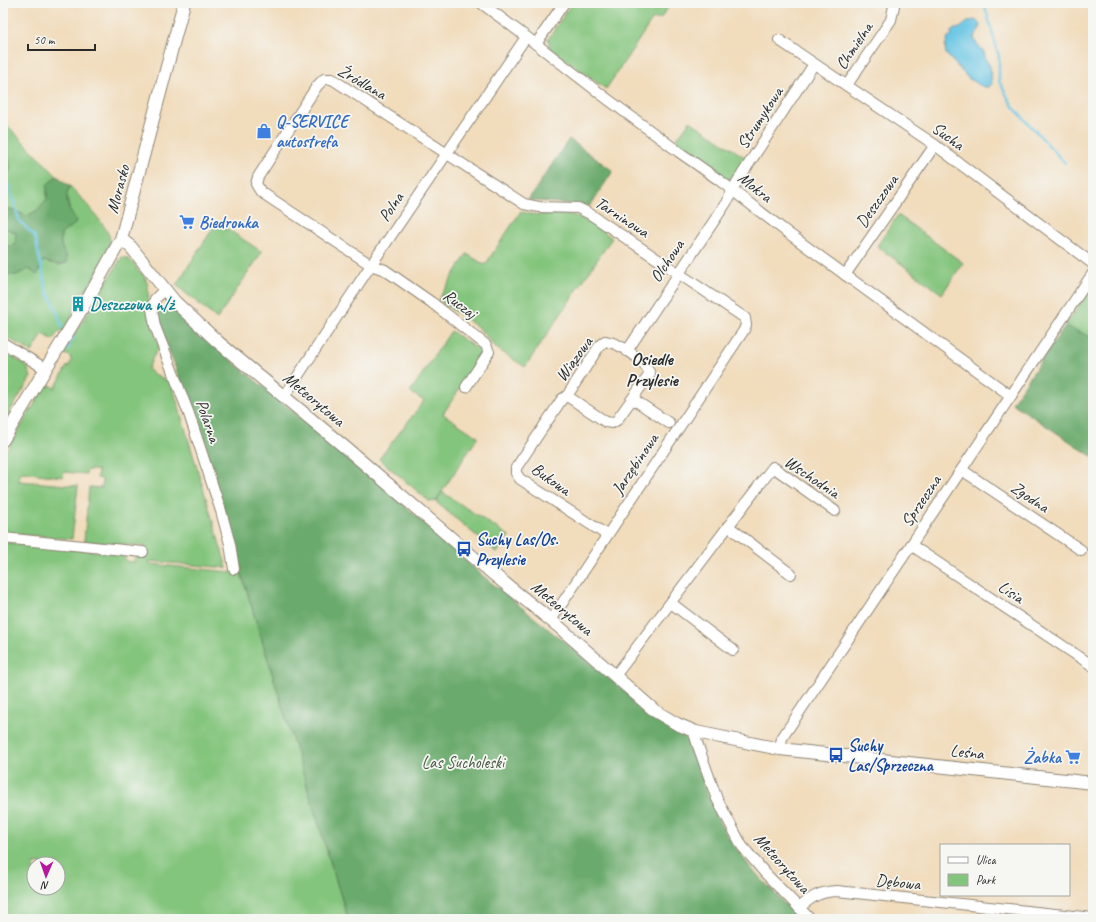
<svg xmlns="http://www.w3.org/2000/svg" width="1096" height="922" font-family="Caveat,sans-serif">
<style>
.green{fill:#84c57d;stroke:#587854;fill-rule:evenodd}
.forest{fill:#6baa6c;stroke:#4b6a4c}
.water{fill:#66c5e4;stroke:#487888}
.lines{fill:none;stroke-linecap:round;stroke-linejoin:round}
.stream{stroke:#66c5e4;stroke-width:2.5}
.minor-casing{stroke:#8e8474;stroke-width:12}
.tertiary-casing{stroke:#8e8474;stroke-width:14}
.minor{stroke:#fff;stroke-width:10}
.tertiary{stroke:#fff;stroke-width:12}
.labels{text-anchor:middle;dominant-baseline:central;stroke-width:3.5;stroke-linejoin:round;paint-order:stroke}
.street-label{font-size:17px;fill:#2b2b2b;stroke:#f6f6f2}
.shop-label{font-size:17px;font-weight:bold;fill:#366cbe;stroke:#f6f6f2;text-anchor:start}
.culture-label{font-size:17px;font-weight:bold;fill:#0d838f;stroke:#f6f6f2;text-anchor:start}
.transit-label{font-size:17px;font-weight:bold;fill:#164399;stroke:#f6f6f2;text-anchor:start}
.park-label{font-size:17px;fill:#465944;stroke:#f6f6f2}
.neighbourhood-label{font-size:18px;font-weight:bold;fill:#2b2b2b;stroke:#f6f6f2}
</style>
<rect width="100%" height="100%" fill="#f6f6f2"/>
<filter id="ink" filterUnits="userSpaceOnUse"><feTurbulence type="fractalNoise" baseFrequency=".025" numOctaves="2"/><feDisplacementMap in="SourceGraphic" scale="8" xChannelSelector="R" yChannelSelector="G"/><feConvolveMatrix kernelMatrix="1 2 1 2 8 2 1 2 1" color-interpolation-filters="sRGB"/></filter>
<filter id="wash" filterUnits="userSpaceOnUse"><feTurbulence type="fractalNoise" baseFrequency=".012" numOctaves="4" result="noise"/><feDisplacementMap in="SourceGraphic" scale="16" xChannelSelector="R" yChannelSelector="G"/><feGaussianBlur stdDeviation="0.9" result="paint"/><feColorMatrix in="noise" values="0 0 0 0 0 0 0 0 0 0 0 0 0 0 0 0 0 1.4 0 .05"/><feComposite in="paint" operator="in"/></filter>
<g filter="url(#wash)">
<rect width="100%" height="100%" fill="#f1dcbc"/>
<g class="green">
<polygon points="572,3 671,3 661,18 652,20 606,89 550,48 548,39"/>
<polygon points="3,121 57,176 47,185 47,199 39,209 27,216 6,207 3,198 3,187 10,169 7,148 3,147"/>
<polygon points="690,121 746,158 741,170 736,176 732,179 724,179 689,153 676,140"/>
<path d="M70 186C79 196 110 228 110 240 111 254 94 277 87 290H84L72 311 74 313 64 330 58 332 53 340 43 334 32 352 3 335V274L16 275 41 263 43 261 59 265 67 257C61 249 60 243 61 234L67 229 70 211 66 194Z"/>
<path d="M521 211C536 218 549 213 565 214 584 216 597 227 612 238L525 367 496 348 479 328 438 300 467 254 485 265Z"/>
<polygon points="898,215 963,263 942,294 877,246"/>
<polygon points="217,222 262,252 217,319 176,285"/>
<polygon points="3,227 16,233 16,245 3,247"/>
<path d="M122 257 129 259 137 267 136 269 144 275 148 285 149 313 159 348 153 357 148 369 153 373 165 380 170 378 227 568 149 561 150 564 241 573 348 919H3V542L123 554 126 561 134 562 135 555 147 556 144 546 84 541 89 487 102 488V479L97 478 98 470H87L86 474 64 472 63 477 20 472 19 481 78 486 72 539 3 533V456L47 383 55 388 67 366 68 367 72 360 70 359 71 357 63 353ZM34 864H58V888H34Z"/>
<polygon points="1093,285 1093,338 1065,326"/>
<polygon points="451,331 483,353 443,414 478,437 435,502 429,501 379,459 424,401 410,392"/>
<polygon points="3,351 27,366 31,377 3,423"/>
<polygon points="442,492 509,536 497,553 436,502"/>
</g>
<g class="forest">
<polygon points="569,139 613,171 590,206 528,200"/>
<polygon points="3,147 7,148 10,169 3,187"/>
<path d="M57 176 70 186C63 199 68 209 76 220L75 224 61 234C61 239 60 245 63 250 65 255 67 257 67 263L59 265 43 261 37 275 29 269 16 275 3 274V247L15 245 16 233 3 227V198L6 208 27 216 39 209 47 199V185Z"/>
<polygon points="169,305 187,324 373,477 483,576 665,724 679,731 688,741 718,820 732,843 750,867 799,919 348,919 192,413 156,315"/>
<polygon points="1065,326 1093,338 1093,457 1012,403"/>
</g>
<path class="water" d="M976 20 980 25V28L974 38 975 41 984 52 986 60 990 66 992 84 989 87C979 88 977 81 969 79L946 54 945 47 947 39 951 36 952 30 960 28 969 21Z"/>
<g class="lines">
<g class="stream">
<polyline points="984,3 999,57 999,81 1012,105 1017,111 1065,163"/>
<polyline points="3,181 9,186 19,220 35,237 46,289 57,311 62,327"/>
<polyline points="67,350 74,337"/>
</g>
</g>
</g>
<g filter="url(#ink)">
<g class="lines">
<defs>
<g id="minor">
<polyline points="481,3 536,44 606,98 679,152 719,180 788,233 1011,396"/>
<polyline points="779,40 935,145 1093,264"/>
<polyline points="536,44 564,3"/>
<polyline points="847,85 891,20 894,6 892,3"/>
<polyline points="845,275 935,145"/>
<polyline points="165,289 155,299 152,309 155,326 189,414 221,511 230,544 234,569"/>
<path d="M605 341C620 343 645 360 650 374L617 420 612 423 606 422 567 396 600 345Z"/>
<polyline points="3,343 46,369"/>
<polyline points="627,351 726,203 737,182 814,64"/>
<polyline points="466,387 489,352 486,345 431,302 385,270 371,265 261,192 256,184 258,177 317,86 324,79 332,79 524,204 539,207 578,208 590,214 745,318 746,325 744,330 551,620"/>
<polyline points="567,396 562,399 516,468 516,473 520,479 607,535"/>
<polyline points="284,397 371,265 526,37"/>
<polyline points="633,399 669,423"/>
<polyline points="962,470 1081,550"/>
<polyline points="728,526 791,574"/>
<polyline points="3,538 143,552"/>
<polyline points="911,545 1093,666"/>
<polyline points="671,603 733,650"/>
<polyline points="615,676 773,467 835,511"/>
<polyline points="696,732 695,736 697,743 717,799 742,846 765,873 810,919"/>
<polyline points="780,749 782,738 1093,273"/>
<path d="M799 908C813 896 819 892 837 891L1093 918"/>
</g>
<g id="tertiary">
<polyline points="121,239 131,247 175,302 218,342 353,454 492,573 558,626 655,711 677,724 696,732 780,749 1093,783"/>
<polyline points="3,440 90,295 121,239 184,3"/>
</g>
</defs>
<use href="#minor" class="minor-casing"/>
<use href="#tertiary" class="tertiary-casing"/>
<use href="#minor" class="minor"/>
<use href="#tertiary" class="tertiary"/>
</g>
</g>
<defs>
<symbol id="shop-bare" viewBox="-9 -9 18 18"><path d="M-5-2.5h2.3a2.7 3.5 0 0 1 5.4 0H5L5.5 6h-11ZM-1.5-2.5h3a1.5 2.3 0 0 0-3 0Z" fill="#3f7fe0" stroke="#f6f6f2" stroke-width="2.5" paint-order="stroke"/></symbol>
<symbol id="supermarket-bare" viewBox="-9 -9 18 18"><path d="M-6-5.5h2.5l.6 2H6L4.5 2H-2.5L-4.4-4H-6ZM-1.5 3.2a1.3 1.3 0 1 0 .1 0ZM3 3.2a1.3 1.3 0 1 0 .1 0Z" fill="#3f7fe0" stroke="#f6f6f2" stroke-width="2.5" paint-order="stroke"/></symbol>
<symbol id="building-bare" viewBox="-9 -9 18 18"><path d="M-4-6H4V6H1V3H-1V6H-4ZM-2.5-4.3h1.7v1.8h-1.7ZM.8-4.3h1.7v1.8H.8ZM-2.5-1h1.7V.8h-1.7ZM.8-1h1.7V.8H.8Z" fill="#0f9aa8" stroke="#f6f6f2" stroke-width="2.5" paint-order="stroke"/></symbol>
<symbol id="bus-bare" viewBox="-9 -9 18 18"><path d="M-5-6H5V4H4V6H2V4H-2V6H-4V4H-5ZM-3.5-4V0h7V-4ZM-3.5 1.2v1.5H-2V1.2ZM2 1.2v1.5H3.5V1.2Z" fill="#1a4fb4" stroke="#f6f6f2" stroke-width="2.5" paint-order="stroke"/></symbol>
</defs>
<g fill-rule="evenodd">
<use href="#shop-bare" x="253" y="120" width="22" height="22"/>
<use href="#supermarket-bare" x="176" y="211" width="22" height="22"/>
<use href="#building-bare" x="67" y="293" width="22" height="22"/>
<use href="#bus-bare" x="453" y="538" width="22" height="22"/>
<use href="#bus-bare" x="825" y="744" width="22" height="22"/>
<use href="#supermarket-bare" x="1062" y="746" width="22" height="22"/>
</g>
<g class="labels">
<g class="street-label">
<text transform="translate(854 46) rotate(-56)">Chmielna</text>
<text transform="translate(362 82) rotate(30)">Źródlana</text>
<text transform="translate(760 118) rotate(-57)">Strumykowa</text>
<text transform="translate(948 136) rotate(36)">Sucha</text>
<text transform="translate(755 187) rotate(38)">Mokra</text>
<text transform="translate(118 189) rotate(-75)">Morasko</text>
<text transform="translate(877 201) rotate(-55)">Deszczowa</text>
<text transform="translate(391 207) rotate(-56)">Polna</text>
<text transform="translate(622 217) rotate(33)">Tarninowa</text>
<text transform="translate(667 261) rotate(-56)">Olchowa</text>
<text transform="translate(460 304) rotate(37)">Ruczaj</text>
<text transform="translate(574 359) rotate(-54)">Wiązowa</text>
<text transform="translate(314 399) rotate(40)">Meteorytowa</text>
<text transform="translate(208 421) rotate(71)">Polarna</text>
<text transform="translate(635 464) rotate(-56)">Jarzębinowa</text>
<text transform="translate(812 477) rotate(34)">Wschodnia</text>
<text transform="translate(551 479) rotate(35)">Bukowa</text>
<text transform="translate(1030 497) rotate(34)">Zgodna</text>
<text transform="translate(921 501) rotate(-56)">Sprzeczna</text>
<text transform="translate(1011 592) rotate(34)">Lisia</text>
<text transform="translate(562 608) rotate(40)">Meteorytowa</text>
<text transform="translate(967 752) rotate(6)">Leśna</text>
<text transform="translate(782 863) rotate(48)">Meteorytowa</text>
<text transform="translate(898 882) rotate(6)">Dębowa</text>
</g>
<g class="shop-label">
<text x="276" y="121">Q-SERVICE<tspan x="276" dy="20">autostrefa</tspan></text>
<text x="199" y="222">Biedronka</text>
<text x="1061" y="757" text-anchor="end">Żabka</text>
</g>
<g class="culture-label">
<text x="90" y="304">Deszczowa n/ż</text>
</g>
<g class="transit-label">
<text x="476" y="539">Suchy Las/Os.<tspan x="476" dy="20">Przylesie</tspan></text>
<text x="848" y="745">Suchy<tspan x="848" dy="20">Las/Sprzeczna</tspan></text>
</g>
<g class="park-label">
<text x="463" y="762">Las Sucholeski</text>
</g>
<g class="neighbourhood-label">
<text x="652" y="359">Osiedle<tspan x="652" dy="21">Przylesie</tspan></text>
</g>
</g>
<rect width="1096" height="922" fill="none" stroke="#f6f6f2" stroke-width="16"/>
<rect x="940" y="844" width="130" height="52" fill="#f6f6f2" stroke="#a5a5a2"/>
<rect x="948" y="857" width="20" height="6" fill="#ffffff" stroke="#a5a5a2"/>
<text x="976" y="864" font-size="12" fill="#2b2b2b">Ulica</text>
<rect x="948" y="874" width="20" height="12" fill="#84c57d" stroke="#a5a5a2"/>
<text x="976" y="884" font-size="12" fill="#2b2b2b">Park</text>
<g transform="translate(46 876) rotate(182)"><circle r="19" fill="#f6f6f2" stroke="#a5a5a2"/>
<path d="M0-3L7 15L0 10L-7 15Z" fill="#b5179e"/>
<text y="-6" font-size="11" font-weight="bold" text-anchor="middle" fill="#2b2b2b">N</text>
</g>
<path d="M28 44v6h67v-6" fill="none" stroke="#2b2b2b" stroke-width="2"/>
<text x="34" y="44" font-size="12" fill="#2b2b2b" stroke="#f6f6f2" stroke-width="3" paint-order="stroke">50 m</text>
</svg>
